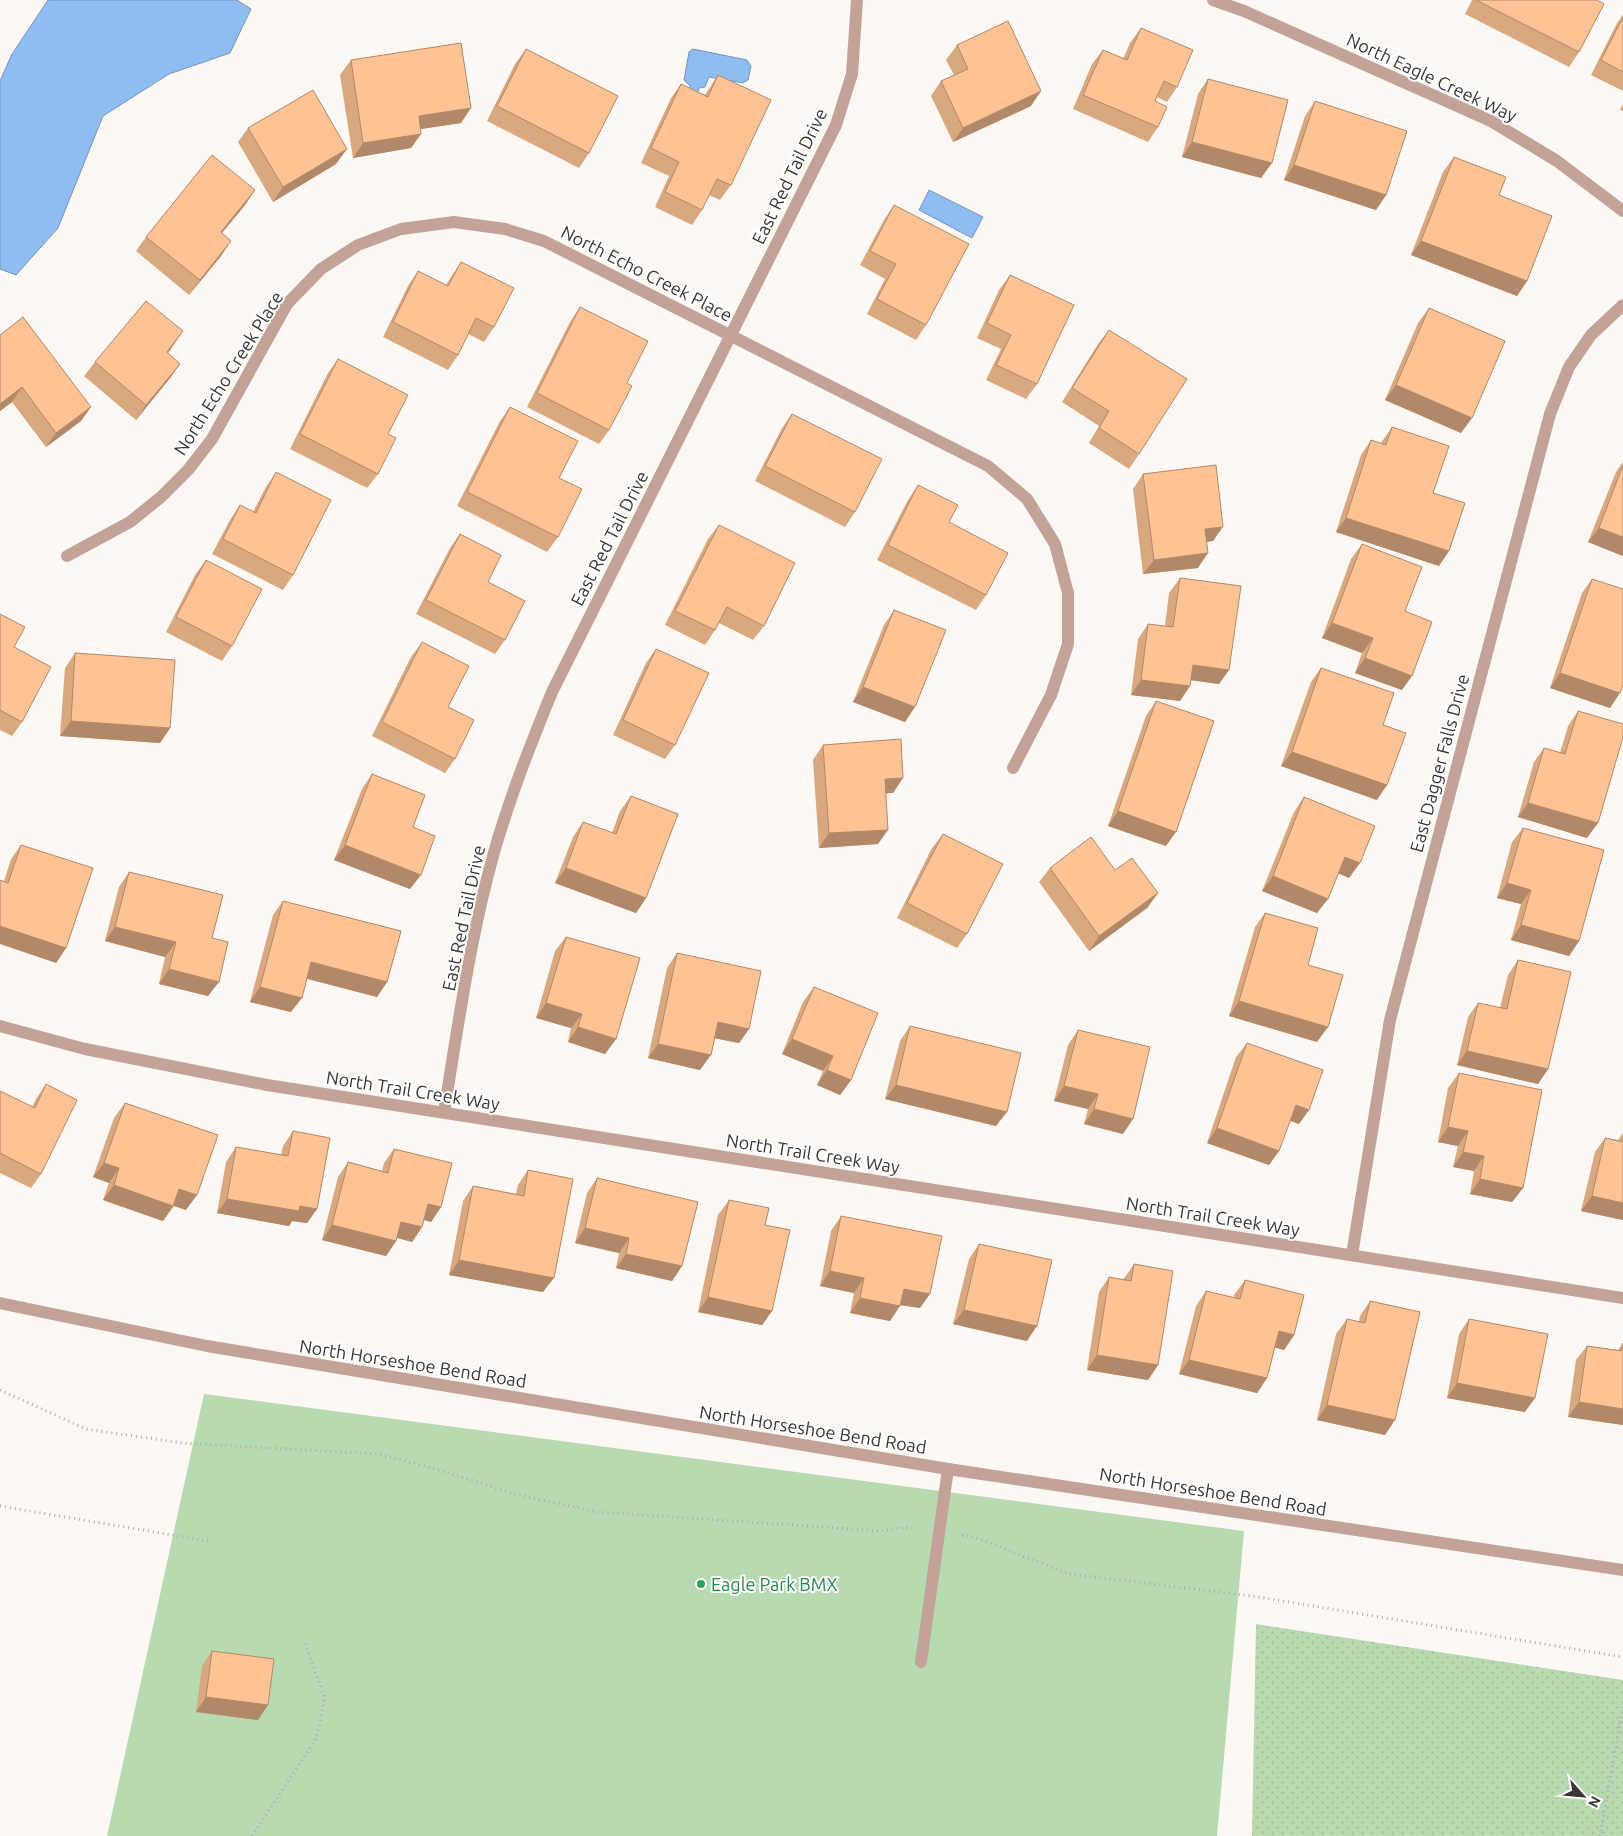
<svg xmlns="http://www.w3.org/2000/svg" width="1623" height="1836" font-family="Ubuntu,sans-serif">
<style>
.grass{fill:#b8dab1}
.park{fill:url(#park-dots)}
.water{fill:#8fbdf2;stroke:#7594b9}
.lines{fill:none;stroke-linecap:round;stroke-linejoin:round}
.path{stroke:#b0aba8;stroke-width:3;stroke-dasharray:1 4;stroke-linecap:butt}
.service{stroke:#c3a398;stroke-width:12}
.minor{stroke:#c3a398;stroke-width:12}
.tertiary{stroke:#c3a398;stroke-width:12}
.wall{fill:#daa87f}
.shaded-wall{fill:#b18868}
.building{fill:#fdc394;stroke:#b18868}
.leisure-dot{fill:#2e9e5b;stroke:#fff;stroke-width:2}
.labels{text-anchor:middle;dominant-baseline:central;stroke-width:4;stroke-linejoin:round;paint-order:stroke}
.street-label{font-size:18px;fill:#393633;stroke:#fff}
.leisure-label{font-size:18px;fill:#27864d;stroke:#fff;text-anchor:start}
</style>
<defs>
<pattern id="park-dots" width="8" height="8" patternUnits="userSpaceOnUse" patternTransform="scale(1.25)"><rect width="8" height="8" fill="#b8dab1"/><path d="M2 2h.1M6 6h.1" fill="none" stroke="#9fbc99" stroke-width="1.8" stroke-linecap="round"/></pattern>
</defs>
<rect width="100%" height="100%" fill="#fef8f4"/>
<polygon class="grass" points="204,1394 1244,1531 1217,1836 107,1836"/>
<polygon class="park" points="1256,1624 1623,1680 1623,1836 1252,1836"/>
<g class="water">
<polygon points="48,0 237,0 251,9 230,53 169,74 103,116 58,228 16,275 0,269 0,81 12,54"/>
<polygon points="693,49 747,60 751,66 748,80 743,83 709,77 705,87 699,88 698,92 689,91 690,86 684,80 689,52"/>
<polygon points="929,190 983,217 972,238 919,210"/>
</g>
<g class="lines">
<g class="path">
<polyline points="0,1390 86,1429 182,1443 378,1454 436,1469 515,1494 597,1512 881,1531 906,1527 916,1529"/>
<polyline points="0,1506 208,1541"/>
<polyline points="962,1535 974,1537 1069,1574 1252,1596 1623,1657"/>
<polyline points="252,1836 316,1739 325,1698 305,1643"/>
<polyline points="1600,1836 1623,1707"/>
</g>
<polyline class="service" points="921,1662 948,1469"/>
<g class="minor">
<polyline points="1213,0 1244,11 1491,121 1557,161 1623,211"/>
<polyline points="67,556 130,522 161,497 188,470 212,439 287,304 321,269 358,245 401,229 454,222 505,229 544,241 988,466 1027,499 1055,544 1068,593 1068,644 1051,695 1013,768"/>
<polyline points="0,1026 85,1049 267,1085 1623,1298"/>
<path d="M444 1112C458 1026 470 939 493 856 509 799 530 746 552 692L836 125 852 74 857 0"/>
<polyline points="1352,1255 1390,1020 1550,414 1569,367 1591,335 1623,305"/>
</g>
<polyline class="tertiary" points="0,1303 207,1346 948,1469 1623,1570"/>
</g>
<g class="wall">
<polygon points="1472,0 1597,0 1579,52 1569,67 1465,14"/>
<polygon points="1623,15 1623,91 1591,75 1617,23"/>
<polygon points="1141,28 1177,87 1167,102 1157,97 1155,101 1158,127 1148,142 1073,109 1092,64 1103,50 1123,59 1130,43"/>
<polygon points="957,45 1031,106 953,142 931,96 941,81 954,75 946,60"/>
<polygon points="526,49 589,153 579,168 487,121 515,64"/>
<polygon points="351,60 461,123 420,129 421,134 411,148 353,158 340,75"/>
<polygon points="718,75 731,185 720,200 709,195 702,210 692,225 655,207 669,176 641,163 671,98 681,84 705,95 708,90"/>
<polygon points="1208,79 1261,178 1182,157 1198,94"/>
<polygon points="1315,101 1386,195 1376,210 1284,180 1305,116"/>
<polygon points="1623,104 1623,111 1620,110"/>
<polygon points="248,128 336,164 273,202 238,142"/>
<polygon points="1454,157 1499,195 1527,281 1517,296 1411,255 1443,172"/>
<polygon points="255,190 245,205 222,233 221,256 189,295 136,251 146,237"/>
<polygon points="894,205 926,325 916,340 867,314 885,279 860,265 884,220"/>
<polygon points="461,262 494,327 484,342 468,334 458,355 448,370 383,337 408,286 418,271 446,285 451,277"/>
<polygon points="1010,275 1037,384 1026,399 986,380 1001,349 977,338 999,290"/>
<polygon points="580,307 627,383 609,430 599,444 527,407 570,322"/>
<polygon points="1429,308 1461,433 1385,400 1418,323"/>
<polygon points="1109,330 1139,454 1129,469 1089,443 1099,426 1062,402 1098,344"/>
<polygon points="0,335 81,421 46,447 12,402 0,411"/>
<polygon points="173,346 168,353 180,364 170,378 136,420 84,376 95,362"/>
<polygon points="338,359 388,434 378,474 367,488 290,449 328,373"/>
<polygon points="510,407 559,478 558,537 547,552 457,506 500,421"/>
<polygon points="792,414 855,512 845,527 755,481 782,428"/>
<polygon points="1392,427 1433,493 1439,566 1336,532 1361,455 1371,440 1381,443"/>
<polygon points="1623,462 1623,556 1588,542 1616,472"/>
<polygon points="276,472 293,575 283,590 212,554 230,520 240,505 253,512 266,487"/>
<polygon points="1143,474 1213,541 1207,542 1198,568 1143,574 1133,489"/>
<polygon points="918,485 949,522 986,595 976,610 877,560 908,500"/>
<polygon points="719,525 764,626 753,640 719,623 715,630 705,645 665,625 708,539"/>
<polygon points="460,534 488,582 505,640 495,654 416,614 450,548"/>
<polygon points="1362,544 1405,611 1402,690 1355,673 1362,653 1322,638 1351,559"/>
<polygon points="206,560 232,646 222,661 166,632 195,575"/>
<polygon points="1180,578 1229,670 1219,684 1191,680 1180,701 1131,695 1138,639 1148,624 1165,626 1169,593"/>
<polygon points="1592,579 1610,708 1550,688 1582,593"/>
<polygon points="894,610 905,722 853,702 884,625"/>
<polygon points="0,614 14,647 22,722 12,736 0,730"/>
<polygon points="422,642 448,707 455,759 445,773 372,736 411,657"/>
<polygon points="656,649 675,745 665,759 613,735 646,663"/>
<polygon points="75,653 170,728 160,743 60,736 65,668"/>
<polygon points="1321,668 1383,725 1377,800 1281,766 1311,682"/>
<polygon points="1156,701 1166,846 1108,826 1146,716"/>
<polygon points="1578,711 1587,838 1518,817 1534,762 1544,748 1560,753 1568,726"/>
<polygon points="823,745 893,793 886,793 878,844 819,848 813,760"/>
<polygon points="372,774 413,827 410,889 334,860 362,789"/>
<polygon points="631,796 646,898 636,913 555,883 573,837 583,822 612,833 620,811"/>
<polygon points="1304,797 1349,878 1338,873 1317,913 1262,891 1294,812"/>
<polygon points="1523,828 1579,941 1569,956 1511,940 1521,904 1497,898 1512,842"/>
<polygon points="943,834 967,934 957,948 897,918 932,848"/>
<polygon points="21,845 66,948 56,963 4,881 11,859"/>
<polygon points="1050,868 1115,870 1158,893 1147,908 1089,951 1039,882"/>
<polygon points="129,872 212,938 208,996 159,984 165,957 105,941 119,887"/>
<polygon points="283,901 387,982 377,997 307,979 291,1012 250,1002 273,915"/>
<polygon points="1265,913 1308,965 1317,1042 1229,1016 1255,927"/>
<polygon points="566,937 616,1039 605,1054 568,1042 571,1028 536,1018 555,951"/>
<polygon points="677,953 749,1029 739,1043 714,1038 700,1070 648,1058 667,968"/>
<polygon points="1518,960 1548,1069 1538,1084 1457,1065 1468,1017 1478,1003 1500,1008 1508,975"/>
<polygon points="814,987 851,1080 840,1095 817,1085 823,1071 782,1054 803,1002"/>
<polygon points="910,1026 996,1126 885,1099 900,1041"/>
<polygon points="1078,1030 1123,1134 1084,1124 1088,1109 1054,1101 1068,1045"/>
<polygon points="1247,1043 1299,1124 1290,1121 1279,1151 1269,1165 1207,1143 1236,1057"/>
<polygon points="1459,1073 1523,1188 1512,1202 1470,1194 1474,1171 1453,1167 1458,1146 1438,1142 1448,1088"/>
<polygon points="46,1084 41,1174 31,1188 0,1173 0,1091 32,1107 36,1099"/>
<polygon points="125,1103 186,1210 174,1206 163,1221 103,1200 109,1183 93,1177 114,1118"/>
<polygon points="293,1131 317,1209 307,1223 292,1221 289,1226 217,1213 226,1162 236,1147 281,1155 283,1146"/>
<polygon points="1623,1133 1623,1220 1581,1211 1595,1152 1605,1138 1618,1140"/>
<polygon points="394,1149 441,1207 431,1222 424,1220 422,1227 412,1242 397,1238 396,1241 386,1256 322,1240 338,1177 348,1162 382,1171 384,1163"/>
<polygon points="528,1170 543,1292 449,1275 463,1201 473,1186 516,1194 518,1185"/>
<polygon points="597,1178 682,1266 672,1281 616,1268 619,1253 575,1243 587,1193"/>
<polygon points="729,1200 765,1225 772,1311 762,1325 698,1312 718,1215"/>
<polygon points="841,1216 920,1308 900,1305 890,1321 850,1313 854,1293 820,1286 831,1231"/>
<polygon points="979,1244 1027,1341 953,1324 969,1259"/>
<polygon points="1134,1264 1158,1365 1148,1380 1087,1370 1099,1292 1109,1277 1123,1280"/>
<polygon points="1245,1280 1294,1335 1284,1350 1275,1347 1267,1378 1257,1393 1179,1374 1196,1306 1206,1291 1234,1298 1234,1295"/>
<polygon points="1370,1301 1385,1435 1317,1420 1336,1334 1347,1319 1359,1322 1360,1316"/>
<polygon points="1469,1319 1525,1412 1447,1398 1459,1334"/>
<polygon points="1623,1343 1623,1425 1568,1417 1576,1360 1587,1346 1618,1350"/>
<polygon points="212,1651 258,1720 196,1712 202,1666"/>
</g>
<g class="shaded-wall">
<polygon points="1041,91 1031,106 953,142 963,128"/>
<polygon points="471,108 461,123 408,131 419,116"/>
<polygon points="421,134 411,148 353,158 363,143"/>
<polygon points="1192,142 1272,163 1261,178 1182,157"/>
<polygon points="347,149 336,164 273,202 283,187"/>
<polygon points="1294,165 1386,195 1376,210 1284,180"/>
<polygon points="255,190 245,205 210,247 221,232"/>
<polygon points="231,241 221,256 189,295 200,280"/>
<polygon points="1421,241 1527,281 1517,296 1411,255"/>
<polygon points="183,331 173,346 156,367 167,352"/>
<polygon points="180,364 170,378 136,420 146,405"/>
<polygon points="1396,385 1472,418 1461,433 1385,400"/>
<polygon points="22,387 12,402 0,411 0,404"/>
<polygon points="91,407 81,421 46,447 56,433"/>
<polygon points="1346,518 1449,551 1439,566 1336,532"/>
<polygon points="1223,527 1213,541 1195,543 1205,529"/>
<polygon points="1599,528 1623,537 1623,556 1588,542"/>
<polygon points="1208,553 1198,568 1143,574 1154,560"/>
<polygon points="1332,623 1373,638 1362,653 1322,638"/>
<polygon points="1365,658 1412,676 1402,690 1355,673"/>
<polygon points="1193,665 1229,670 1219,684 1182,679"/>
<polygon points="1560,673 1620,693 1610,708 1550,688"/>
<polygon points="1141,680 1190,686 1180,701 1131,695"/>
<polygon points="863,687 915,707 905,722 853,702"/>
<polygon points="71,721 170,728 160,743 60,736"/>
<polygon points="1292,752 1387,785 1377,800 1281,766"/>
<polygon points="903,778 893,793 874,794 885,779"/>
<polygon points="1528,803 1598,823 1587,838 1518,817"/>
<polygon points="1118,811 1176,832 1166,846 1108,826"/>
<polygon points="888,830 878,844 819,848 829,833"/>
<polygon points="345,845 421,875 410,889 334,860"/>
<polygon points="1345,857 1360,863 1349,878 1335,872"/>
<polygon points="566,868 646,898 636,913 555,883"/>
<polygon points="1273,876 1328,899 1317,913 1262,891"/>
<polygon points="1507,883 1531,890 1521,904 1497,898"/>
<polygon points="1158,893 1147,908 1089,951 1099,936"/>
<polygon points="1521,925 1579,941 1569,956 1511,940"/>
<polygon points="0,926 66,948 56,963 0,944"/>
<polygon points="115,927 176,942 165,957 105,941"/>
<polygon points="311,962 387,982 377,997 301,977"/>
<polygon points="169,969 219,982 208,996 159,984"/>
<polygon points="260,987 302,998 291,1012 250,1002"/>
<polygon points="1239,1001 1328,1027 1317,1042 1229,1016"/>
<polygon points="546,1003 582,1014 571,1028 536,1018"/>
<polygon points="718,1022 749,1029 739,1043 708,1037"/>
<polygon points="578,1027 616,1039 605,1054 568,1042"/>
<polygon points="792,1039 833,1056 823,1071 782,1054"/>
<polygon points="658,1044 711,1055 700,1070 648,1058"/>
<polygon points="1467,1051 1548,1069 1538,1084 1457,1065"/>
<polygon points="827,1070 851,1080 840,1095 817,1085"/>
<polygon points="896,1085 1007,1112 996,1126 885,1099"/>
<polygon points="1064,1086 1098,1094 1088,1109 1054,1101"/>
<polygon points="1296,1105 1309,1110 1299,1124 1286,1119"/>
<polygon points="1094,1109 1133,1119 1123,1134 1084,1124"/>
<polygon points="1448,1127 1468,1131 1458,1146 1438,1142"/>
<polygon points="1217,1128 1279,1151 1269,1165 1207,1143"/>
<polygon points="1463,1152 1484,1156 1474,1171 1453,1167"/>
<polygon points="104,1163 119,1168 109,1183 93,1177"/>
<polygon points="1480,1179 1523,1188 1512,1202 1470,1194"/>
<polygon points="114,1185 173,1206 163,1221 103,1200"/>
<polygon points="179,1189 197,1195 186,1210 169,1204"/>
<polygon points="1592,1196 1623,1203 1623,1220 1581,1211"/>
<polygon points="227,1199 300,1206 317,1209 307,1223 292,1221 289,1226 217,1213"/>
<polygon points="428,1204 441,1207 431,1222 418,1218"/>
<polygon points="401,1222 422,1227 412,1242 391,1236"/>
<polygon points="332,1225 396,1241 386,1256 322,1240"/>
<polygon points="585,1228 629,1238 619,1253 575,1243"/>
<polygon points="626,1254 682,1266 672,1281 616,1268"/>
<polygon points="459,1260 554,1278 543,1292 449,1275"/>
<polygon points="830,1271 864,1278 854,1293 820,1286"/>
<polygon points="904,1289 930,1294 920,1308 893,1304"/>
<polygon points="708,1297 772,1311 762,1325 698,1312"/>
<polygon points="860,1298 900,1306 890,1321 850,1313"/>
<polygon points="964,1310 1037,1326 1027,1341 953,1324"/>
<polygon points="1279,1331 1294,1335 1284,1350 1269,1346"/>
<polygon points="1097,1355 1158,1365 1148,1380 1087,1370"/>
<polygon points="1189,1360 1267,1378 1257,1393 1179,1374"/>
<polygon points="1457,1383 1535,1398 1525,1412 1447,1398"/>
<polygon points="1579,1402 1623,1409 1623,1425 1568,1417"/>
<polygon points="1327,1405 1395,1420 1385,1435 1317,1420"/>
<polygon points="206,1697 268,1705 258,1720 196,1712"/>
</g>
<g class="building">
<polygon points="1476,0 1597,0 1604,4 1579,52"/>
<polygon points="1623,17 1623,72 1601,60"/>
<polygon points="1008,21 1041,91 963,128 941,81 968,69 957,45"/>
<polygon points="1141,28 1193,50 1177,87 1164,81 1155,101 1167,107 1158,127 1083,95 1103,50 1127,60"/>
<polygon points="461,43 471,108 419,116 421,134 363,143 351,60"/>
<polygon points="526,49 618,96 589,153 497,106"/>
<polygon points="718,75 771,100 731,185 717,179 702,210 665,192 679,162 651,148 681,84 708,97"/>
<polygon points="1208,79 1288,100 1272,163 1192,142"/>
<polygon points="313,90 347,149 283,187 248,128"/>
<polygon points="1315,101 1407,131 1386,195 1294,165"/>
<polygon points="212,155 255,190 221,232 231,241 200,280 146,237"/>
<polygon points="1454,157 1506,177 1499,195 1552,216 1527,281 1421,241"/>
<polygon points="894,205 969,244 926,325 877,299 896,264 870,251"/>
<polygon points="461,262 514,288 494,327 476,318 458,355 393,322 418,271 448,286"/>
<polygon points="1010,275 1074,305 1037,384 996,365 1011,335 987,323"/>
<polygon points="146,301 183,331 167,352 180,364 146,405 95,362"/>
<polygon points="580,307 648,341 627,383 632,386 609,430 537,393"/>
<polygon points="1429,308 1505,341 1472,418 1396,385"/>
<polygon points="23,317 91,407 56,433 22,387 0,404 0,335"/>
<polygon points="1109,330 1187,379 1139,454 1099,428 1109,411 1072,388"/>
<polygon points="338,359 408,395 388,434 396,438 378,474 300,434"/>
<polygon points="510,407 578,441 559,478 582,489 558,537 467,492"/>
<polygon points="792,414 882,459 855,512 765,466"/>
<polygon points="1392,427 1449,446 1433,493 1465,503 1449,551 1346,518 1371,440 1386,445"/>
<polygon points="1216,465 1223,527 1205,529 1208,553 1154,560 1143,474"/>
<polygon points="1623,465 1623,537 1599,528"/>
<polygon points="276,472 331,500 293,575 223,539 240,505 256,513"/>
<polygon points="918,485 958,505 949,522 1008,553 986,595 888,545"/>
<polygon points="719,525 795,563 764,626 727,607 715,630 675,611"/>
<polygon points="460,534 501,555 488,582 525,601 505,640 426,600"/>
<polygon points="1362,544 1422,567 1405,611 1432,622 1412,676 1365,658 1373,638 1332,623"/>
<polygon points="206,560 262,589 232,646 176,617"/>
<polygon points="1180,578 1241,586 1229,670 1193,665 1190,686 1141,680 1148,624 1173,627"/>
<polygon points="1592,579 1623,589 1623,685 1620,693 1560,673"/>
<polygon points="894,610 946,630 915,707 863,687"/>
<polygon points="0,614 25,627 14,647 51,667 22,722 0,710"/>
<polygon points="422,642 469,666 448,707 474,720 455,759 382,722"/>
<polygon points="656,649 709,673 675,745 623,720"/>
<polygon points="75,653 175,660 170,728 71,721"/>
<polygon points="1321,668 1394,693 1383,725 1406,733 1387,785 1292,752"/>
<polygon points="1156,701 1214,721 1176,832 1118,811"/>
<polygon points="1578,711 1623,724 1623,737 1598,823 1528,803 1544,748 1565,754"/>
<polygon points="901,739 903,778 885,779 888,830 829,833 823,745"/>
<polygon points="372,774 425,795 413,827 435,836 421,875 345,845"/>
<polygon points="631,796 678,814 646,898 566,868 583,822 616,834"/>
<polygon points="1304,797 1375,826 1360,863 1345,857 1328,899 1273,876"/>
<polygon points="1523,828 1604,850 1579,941 1521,925 1531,890 1507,883"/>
<polygon points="943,834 1003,864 967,934 907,903"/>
<polygon points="1091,837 1115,870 1132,858 1158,893 1099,936 1050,868"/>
<polygon points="21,845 93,868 66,948 0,926 0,880 8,883"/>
<polygon points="129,872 223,895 212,938 228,942 219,982 169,969 176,942 115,927"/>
<polygon points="283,901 401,931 387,982 311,962 302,998 260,987"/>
<polygon points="1265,913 1318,928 1308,965 1343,975 1328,1027 1239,1001"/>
<polygon points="566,937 640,958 616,1039 578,1027 582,1014 546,1003"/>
<polygon points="677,953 761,971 749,1029 718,1022 711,1055 658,1044"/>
<polygon points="1518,960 1571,972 1548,1069 1467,1051 1478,1003 1507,1009"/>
<polygon points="814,987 878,1013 851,1080 827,1070 833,1056 792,1039"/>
<polygon points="910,1026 1021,1053 1007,1112 896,1085"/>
<polygon points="1078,1030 1150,1047 1133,1119 1094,1109 1098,1094 1064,1086"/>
<polygon points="1247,1043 1323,1070 1309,1110 1296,1105 1279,1151 1217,1128"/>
<polygon points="1459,1073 1542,1090 1523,1188 1480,1179 1484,1156 1463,1152 1468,1131 1448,1127"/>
<polygon points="46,1084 77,1100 41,1174 0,1153 0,1091 35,1108"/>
<polygon points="125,1103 218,1135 197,1195 179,1189 173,1206 114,1185 119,1168 104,1163"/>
<polygon points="293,1131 330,1138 317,1209 300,1206 299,1211 227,1199 236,1147 288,1156"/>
<polygon points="1605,1138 1623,1142 1623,1203 1592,1196"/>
<polygon points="394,1149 452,1163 441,1207 428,1204 422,1227 401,1222 396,1241 332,1225 348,1162 388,1173"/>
<polygon points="528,1170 573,1179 554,1278 459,1260 473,1186 524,1196"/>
<polygon points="597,1178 698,1202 682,1266 626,1254 629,1238 585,1228"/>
<polygon points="729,1200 769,1208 765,1225 790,1230 772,1311 708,1297"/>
<polygon points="841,1216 942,1236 930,1294 904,1289 900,1306 860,1298 864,1278 830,1271"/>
<polygon points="979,1244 1052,1260 1037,1326 964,1310"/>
<polygon points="1134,1264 1173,1271 1158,1365 1097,1355 1109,1277 1131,1281"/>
<polygon points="1245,1280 1304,1295 1294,1335 1279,1331 1267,1378 1189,1360 1206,1291 1240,1299"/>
<polygon points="1370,1301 1420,1312 1395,1420 1327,1405 1347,1319 1365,1323"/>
<polygon points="1469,1319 1548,1334 1535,1398 1457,1383"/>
<polygon points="1623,1343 1623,1409 1579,1402 1587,1346 1621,1351"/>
<polygon points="212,1651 274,1659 268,1705 206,1697"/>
</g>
<circle class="leisure-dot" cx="701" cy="1584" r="5"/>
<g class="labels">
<g class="street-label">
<text transform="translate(1432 77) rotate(25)">North Eagle Creek Way</text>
<text transform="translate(789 176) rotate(-64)">East Red Tail Drive</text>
<text transform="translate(647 273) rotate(27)">North Echo Creek Place</text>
<text transform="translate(228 373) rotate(-58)">North Echo Creek Place</text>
<text transform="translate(609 538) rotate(-63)">East Red Tail Drive</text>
<text transform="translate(1439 763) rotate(-75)">East Dagger Falls Drive</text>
<text transform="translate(463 918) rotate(-78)">East Red Tail Drive</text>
<text transform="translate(413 1090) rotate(9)">North Trail Creek Way</text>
<text transform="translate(813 1153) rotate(9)">North Trail Creek Way</text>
<text transform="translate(1213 1216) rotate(9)">North Trail Creek Way</text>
<text transform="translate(413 1363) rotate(9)">North Horseshoe Bend Road</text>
<text transform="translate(813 1429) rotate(9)">North Horseshoe Bend Road</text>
<text transform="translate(1213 1491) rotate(9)">North Horseshoe Bend Road</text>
</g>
<g class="leisure-label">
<text x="711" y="1584">Eagle Park BMX</text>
</g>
</g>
<g transform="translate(1583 1796) rotate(117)" stroke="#ffffff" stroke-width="4" paint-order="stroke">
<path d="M0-4L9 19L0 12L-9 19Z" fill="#393633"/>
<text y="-8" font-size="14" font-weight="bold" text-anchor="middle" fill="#393633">N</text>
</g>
</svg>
